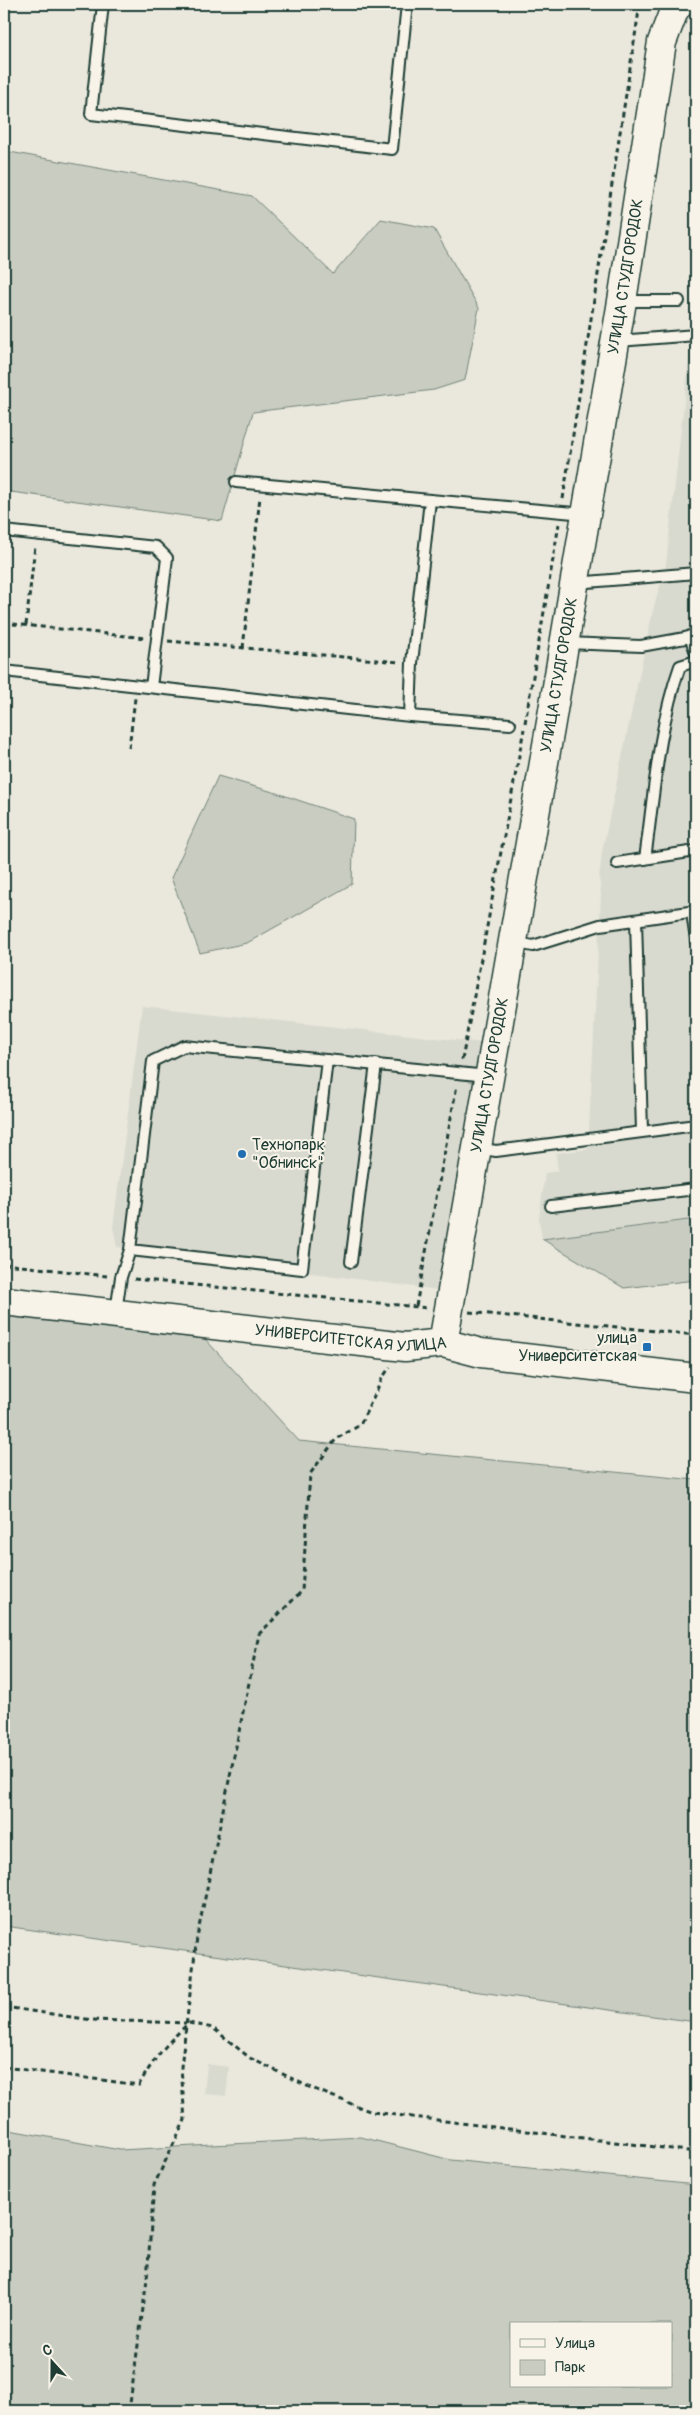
<svg xmlns="http://www.w3.org/2000/svg" width="700" height="2415" font-family="Pangolin,sans-serif">
<style>
.built{fill:#d9dacf}
.green{fill:#c8ccc1;stroke:#74847a;fill-rule:evenodd}
.lines{fill:none;stroke-linecap:round;stroke-linejoin:round}
.lane-casing{stroke:#1f3d34;stroke-width:14}
.secondary-casing{stroke:#1f3d34;stroke-width:31}
.path{stroke:#1f3d34;stroke-width:3;stroke-dasharray:5 4;stroke-linecap:butt}
.lane{stroke:#f7f3e8;stroke-width:10}
.secondary{stroke:#f7f3e8;stroke-width:28}
.poi-dot{fill:#1f6fb2;stroke:#f7f3e8;stroke-width:2}
.labels{text-anchor:middle;dominant-baseline:central;stroke-width:4;stroke-linejoin:round;paint-order:stroke}
.street-label{font-size:16px;fill:#1f3d34;stroke:#f7f3e8}
.poi-label{font-size:16px;fill:#1f3d34;stroke:#f7f3e8;text-anchor:start}
</style>
<rect width="100%" height="100%" fill="#eae8dd"/>
<filter id="ink" filterUnits="userSpaceOnUse"><feTurbulence type="fractalNoise" baseFrequency=".02" numOctaves="2"/><feDisplacementMap in="SourceGraphic" scale="10" xChannelSelector="R" yChannelSelector="G"/><feConvolveMatrix kernelMatrix="1 2 1 2 8 2 1 2 1" color-interpolation-filters="sRGB"/></filter>
<g filter="url(#ink)">
<g class="built">
<polygon points="696,268 696,1219 542,1239 539,1219 545,1173 558,1171 556,1153 588,1149 601,894 599,878 602,852 653,610 666,564 695,304 694,284"/>
<polygon points="142,1006 484,1043 438,1290 117,1247 113,1227"/>
<polygon points="207,2064 229,2067 226,2096 204,2094"/>
</g>
<g class="green">
<polygon points="4,151 252,196 333,274 381,219 434,229 479,308 465,380 434,390 253,412 222,521 4,491"/>
<polygon points="218,776 280,794 354,819 352,884 247,943 200,953 171,878"/>
<polygon points="696,1219 696,1280 624,1288 542,1239"/>
<polygon points="4,1315 205,1339 299,1441 696,1480 696,2022 4,1926"/>
<path d="M4 2129 120 2150 361 2137 451 2160 696 2185V2411H4ZM511 2324H671V2386H511Z"/>
</g>
<g class="lines">
<defs>
<g id="lane">
<polyline points="103,4 91,114 392,149 407,4"/>
<polyline points="623,301 679,301"/>
<polyline points="618,341 696,335"/>
<polyline points="236,482 430,500 412,663 410,716"/>
<polyline points="430,500 585,514"/>
<polyline points="4,531 156,547 167,558 151,687"/>
<polyline points="575,583 696,573"/>
<polyline points="690,636 696,653"/>
<polyline points="566,643 641,646 696,636"/>
<polyline points="4,671 410,716 510,724"/>
<path d="M645 859C654 795 658 728 680 666L696 661"/>
<polyline points="617,863 696,851"/>
<polyline points="692,912 696,941"/>
<polyline points="636,920 642,1131"/>
<polyline points="513,942 533,946 600,925 696,911"/>
<polyline points="327,1060 302,1269 130,1250 153,1061 184,1046 488,1076"/>
<polyline points="477,1148 496,1151 696,1125"/>
<polyline points="551,1206 696,1189"/>
<polyline points="351,1262 376,1064"/>
<polyline points="116,1312 121,1277 130,1250"/>
</g>
<g id="secondary">
<path id="s1" d="M4 1301 405 1347 443 1343 481 1353 696 1378"/>
<path id="s2" d="M443 1343 550 728 622 301 662 42 675 8 680 4"/>
</g>
</defs>
<use href="#lane" class="lane-casing"/>
<use href="#secondary" class="secondary-casing"/>
<g class="path">
<polyline points="563,499 640,4"/>
<polyline points="4,623 145,638"/>
<polyline points="26,625 35,546"/>
<polyline points="168,641 399,662"/>
<polyline points="243,648 260,497"/>
<polyline points="525,723 559,524"/>
<polyline points="129,748 135,698"/>
<polyline points="462,1060 524,729"/>
<polyline points="4,1264 107,1276"/>
<polyline points="134,1279 428,1308"/>
<polyline points="416,1306 457,1085"/>
<polyline points="469,1312 696,1335"/>
<polyline points="4,2007 92,2020 186,2023"/>
<path d="M4 2067 139 2085C153 2060 167 2042 189 2023L213 2028 250 2058 309 2087 372 2112 696 2152"/>
<polyline points="129,2411 147,2279 154,2185 185,2120 181,2067 197,1937 259,1634 302,1591 310,1474 336,1439 360,1425 383,1377 390,1367"/>
</g>
<use href="#lane" class="lane"/>
<use href="#secondary" class="secondary"/>
</g>
</g>
<g class="poi-dot">
<circle cx="242" cy="1154" r="5"/>
<rect x="642" y="1342" width="10" height="10" rx="2.5"/>
</g>
<g class="labels">
<g class="street-label">
<text stroke="none"><textPath href="#s2" startOffset="1082">УЛИЦА СТУДГОРОДОК</textPath></text>
<text stroke="none"><textPath href="#s2" startOffset="678">УЛИЦА СТУДГОРОДОК</textPath></text>
<text stroke="none"><textPath href="#s2" startOffset="272">УЛИЦА СТУДГОРОДОК</textPath></text>
<text stroke="none"><textPath href="#s1" startOffset="349">УНИВЕРСИТЕТСКАЯ УЛИЦА</textPath></text>
</g>
<g class="poi-label">
<text x="252" y="1145">Технопарк<tspan x="252" dy="18">"Обнинск"</tspan></text>
<text x="637" y="1338" text-anchor="end">улица<tspan x="637" dy="18">Университетская</tspan></text>
</g>
</g>
<rect width="700" height="2415" fill="none" stroke="#f7f3e8" stroke-width="20"/>
<rect x="10" y="10" width="680" height="2395" fill="none" stroke="#1f3d34" stroke-width="2" filter="url(#ink)"/>
<rect x="510" y="2322" width="162" height="65" fill="#f7f3e8" stroke="#a1aaa0"/>
<rect x="520" y="2339" width="25" height="8" fill="#f7f3e8" stroke="#a1aaa0"/>
<text x="555" y="2348" font-size="15" fill="#1f3d34">Улица</text>
<rect x="520" y="2360" width="25" height="15" fill="#c8ccc1" stroke="#a1aaa0"/>
<text x="555" y="2372" font-size="15" fill="#1f3d34">Парк</text>
<g transform="translate(52 2362) rotate(339)" stroke="#f7f3e8" stroke-width="4" paint-order="stroke">
<path d="M0-4L9 19L0 12L-9 19Z" fill="#1f3d34"/>
<text y="-8" font-size="14" font-weight="bold" text-anchor="middle" fill="#1f3d34">С</text>
</g>
</svg>
